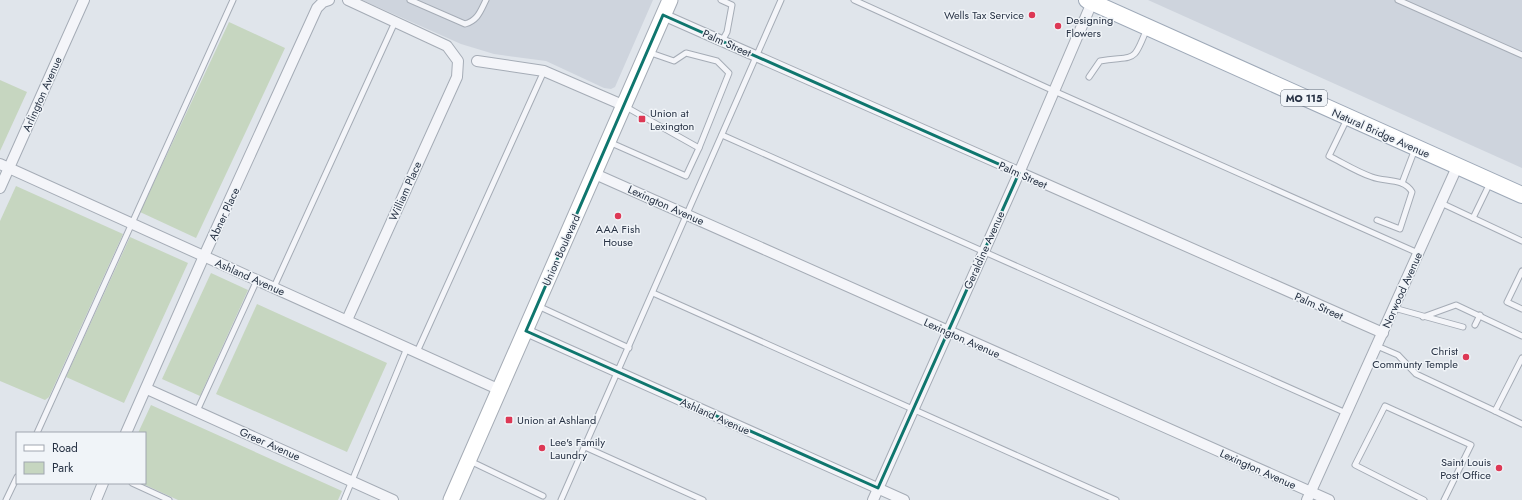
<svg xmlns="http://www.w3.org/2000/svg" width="1522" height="500" font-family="Jost,sans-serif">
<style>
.built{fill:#ced4dd}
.green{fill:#c6d6c0}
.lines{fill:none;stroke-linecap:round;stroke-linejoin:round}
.service-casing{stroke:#a5acb6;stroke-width:7}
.minor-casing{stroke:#a5acb6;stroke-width:12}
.secondary-casing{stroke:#a5acb6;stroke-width:17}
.primary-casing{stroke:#9ea9b8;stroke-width:18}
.service{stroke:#f4f5f9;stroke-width:5}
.minor{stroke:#f4f5f9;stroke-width:10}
.secondary{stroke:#fff;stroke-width:15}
.primary{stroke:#fff;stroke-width:16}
.marked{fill:none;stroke:#0f766e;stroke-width:3;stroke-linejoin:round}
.poi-dot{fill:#dd3855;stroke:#f0f4f8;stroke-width:1.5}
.labels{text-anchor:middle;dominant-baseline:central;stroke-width:3;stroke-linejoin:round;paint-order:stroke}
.shield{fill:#f0f4f8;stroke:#636c7a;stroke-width:1}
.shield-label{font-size:10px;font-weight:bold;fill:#273244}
.poi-label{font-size:11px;fill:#273244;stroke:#f0f4f8;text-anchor:start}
.street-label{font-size:11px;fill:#273244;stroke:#f0f4f8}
</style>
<rect width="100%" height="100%" fill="#e0e5eb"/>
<g class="built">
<polygon points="362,0 653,0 615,87 611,89 604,88 546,61 494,54 461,44"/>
<polygon points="1148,0 1522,0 1522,168"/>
</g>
<g class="green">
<polygon points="229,22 285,48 196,238 140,212"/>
<polygon points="0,80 27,92 0,151"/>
<polygon points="16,186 123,234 49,397 45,400 0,381 0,221"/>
<polygon points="130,237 188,263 124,403 66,377"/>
<polygon points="211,273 248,290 200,396 162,379"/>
<polygon points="257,304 387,363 347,452 216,394"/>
<polygon points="151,405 342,491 338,500 178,500 141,483 145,483 145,433 138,433"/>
</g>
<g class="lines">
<defs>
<g id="service">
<path d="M410 0 465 24C478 20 480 12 486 0"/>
<polyline points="721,0 732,5 727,32 722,41"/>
<polyline points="854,0 1054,91 1418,253"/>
<polyline points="1398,0 1522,55"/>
<polyline points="648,52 674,61 686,53 717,61 729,73 699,148"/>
<path d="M1089 77 1100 61C1135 55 1133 65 1147 28"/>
<path d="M1347 119 1329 156C1343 163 1357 172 1372 177 1385 182 1404 178 1412 192L1400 229 1377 220"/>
<polyline points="722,135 1346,413"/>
<polyline points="609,142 686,176 699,148 626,107"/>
<polyline points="1402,183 1415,149"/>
<polyline points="1441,203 1522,241"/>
<polyline points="1473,218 1490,183"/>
<polyline points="1522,271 1507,302 1522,309"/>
<polyline points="274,287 395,22"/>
<polyline points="653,293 1116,500"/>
<polyline points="538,306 629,348"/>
<polyline points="1394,308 1463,327"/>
<polyline points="1423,317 1456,305 1522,336"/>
<polyline points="1475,325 1480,315"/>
<polyline points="1377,346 1398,355 1416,374 1495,411 1522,358"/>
<polyline points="417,352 544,71"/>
<polyline points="197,411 257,280"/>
<polyline points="1495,411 1522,424"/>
<polyline points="37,433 233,0"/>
<polyline points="585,447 703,500"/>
<polyline points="470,461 543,496"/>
<polyline points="132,483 169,500"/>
<polyline points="6,500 17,477"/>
<polyline points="344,500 407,348"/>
<polyline points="561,500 781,0"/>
<polyline points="1424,500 1355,465 1385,406 1471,445 1444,500"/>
</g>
<g id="minor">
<polyline points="663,15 1383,333"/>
<polyline points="477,61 544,71 625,106"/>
<polyline points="0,164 500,390"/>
<polyline points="595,174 1329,500"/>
<polyline points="0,188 84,0"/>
<polyline points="347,320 457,77 458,61 447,46 348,0"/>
<polyline points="526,331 904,500"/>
<polyline points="147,389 393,500"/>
<polyline points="126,433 204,256 317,8 323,2 329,0"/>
<polyline points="96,500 103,483"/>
<polyline points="873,500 1019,173 1093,0"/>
<polyline points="1307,500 1457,167"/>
</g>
<polyline id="secondary" points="451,500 670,0"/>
<polyline id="primary" points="1087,0 1522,195"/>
</defs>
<use href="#service" class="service-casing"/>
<use href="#minor" class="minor-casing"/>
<use href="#secondary" class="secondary-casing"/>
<use href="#primary" class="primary-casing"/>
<use href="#service" class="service"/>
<use href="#minor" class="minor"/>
<use href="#secondary" class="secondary"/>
<use href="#primary" class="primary"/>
</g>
<path class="marked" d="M663 15 1019 173 878 488 526 331Z"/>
<g class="poi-dot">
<circle cx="1032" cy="15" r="4"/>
<circle cx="1058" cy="26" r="4"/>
<rect x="638" y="115" width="8" height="8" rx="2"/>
<circle cx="618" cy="216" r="4"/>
<circle cx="1466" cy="357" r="4"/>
<rect x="505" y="416" width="8" height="8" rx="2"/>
<circle cx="542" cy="448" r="4"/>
<circle cx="1499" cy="468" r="4"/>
</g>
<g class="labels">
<rect class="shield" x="1281" y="90" width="46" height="16" rx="3"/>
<g class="shield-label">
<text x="1304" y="98">MO 115</text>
</g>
<g class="poi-label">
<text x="1024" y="15" text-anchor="end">Wells Tax Service</text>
<text x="1066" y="20">Designing<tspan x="1066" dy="13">Flowers</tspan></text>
<text x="650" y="113">Union at<tspan x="650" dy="13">Lexington</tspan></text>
<text x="618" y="229" text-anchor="middle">AAA Fish<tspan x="618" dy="13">House</tspan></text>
<text x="1458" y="351" text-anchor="end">Christ<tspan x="1458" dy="13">Communty Temple</tspan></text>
<text x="517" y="420">Union at Ashland</text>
<text x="550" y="442">Lee's Family<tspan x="550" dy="13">Laundry</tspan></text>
<text x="1491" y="462" text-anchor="end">Saint Louis<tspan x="1491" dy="13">Post Office</tspan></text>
</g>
<g class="street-label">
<text transform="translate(727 43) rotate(24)">Palm Street</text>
<text transform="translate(42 94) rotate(-66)">Arlington Avenue</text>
<text transform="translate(1381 133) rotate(24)">Natural Bridge Avenue</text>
<text transform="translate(1023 175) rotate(24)">Palm Street</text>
<text transform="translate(405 191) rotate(-66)">William Place</text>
<text transform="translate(666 205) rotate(24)">Lexington Avenue</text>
<text transform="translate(224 214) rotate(-65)">Abner Place</text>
<text transform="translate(561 250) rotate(-66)">Union Boulevard</text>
<text transform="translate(984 250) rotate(-66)">Geraldine Avenue</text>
<text transform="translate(250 277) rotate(24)">Ashland Avenue</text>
<text transform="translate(1402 290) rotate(-66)">Norwood Avenue</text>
<text transform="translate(1319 306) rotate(24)">Palm Street</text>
<text transform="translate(962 338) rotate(24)">Lexington Avenue</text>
<text transform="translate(715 416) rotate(24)">Ashland Avenue</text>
<text transform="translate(270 444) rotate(24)">Greer Avenue</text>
<text transform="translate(1258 469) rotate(24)">Lexington Avenue</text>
</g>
</g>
<rect x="16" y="432" width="130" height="52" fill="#f0f4f8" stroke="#a0a6b0"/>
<rect x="24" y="445" width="20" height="6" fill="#ffffff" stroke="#a0a6b0"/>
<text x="52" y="452" font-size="12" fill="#273244">Road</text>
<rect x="24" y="462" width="20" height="12" fill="#c6d6c0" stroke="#a0a6b0"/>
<text x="52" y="472" font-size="12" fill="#273244">Park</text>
</svg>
